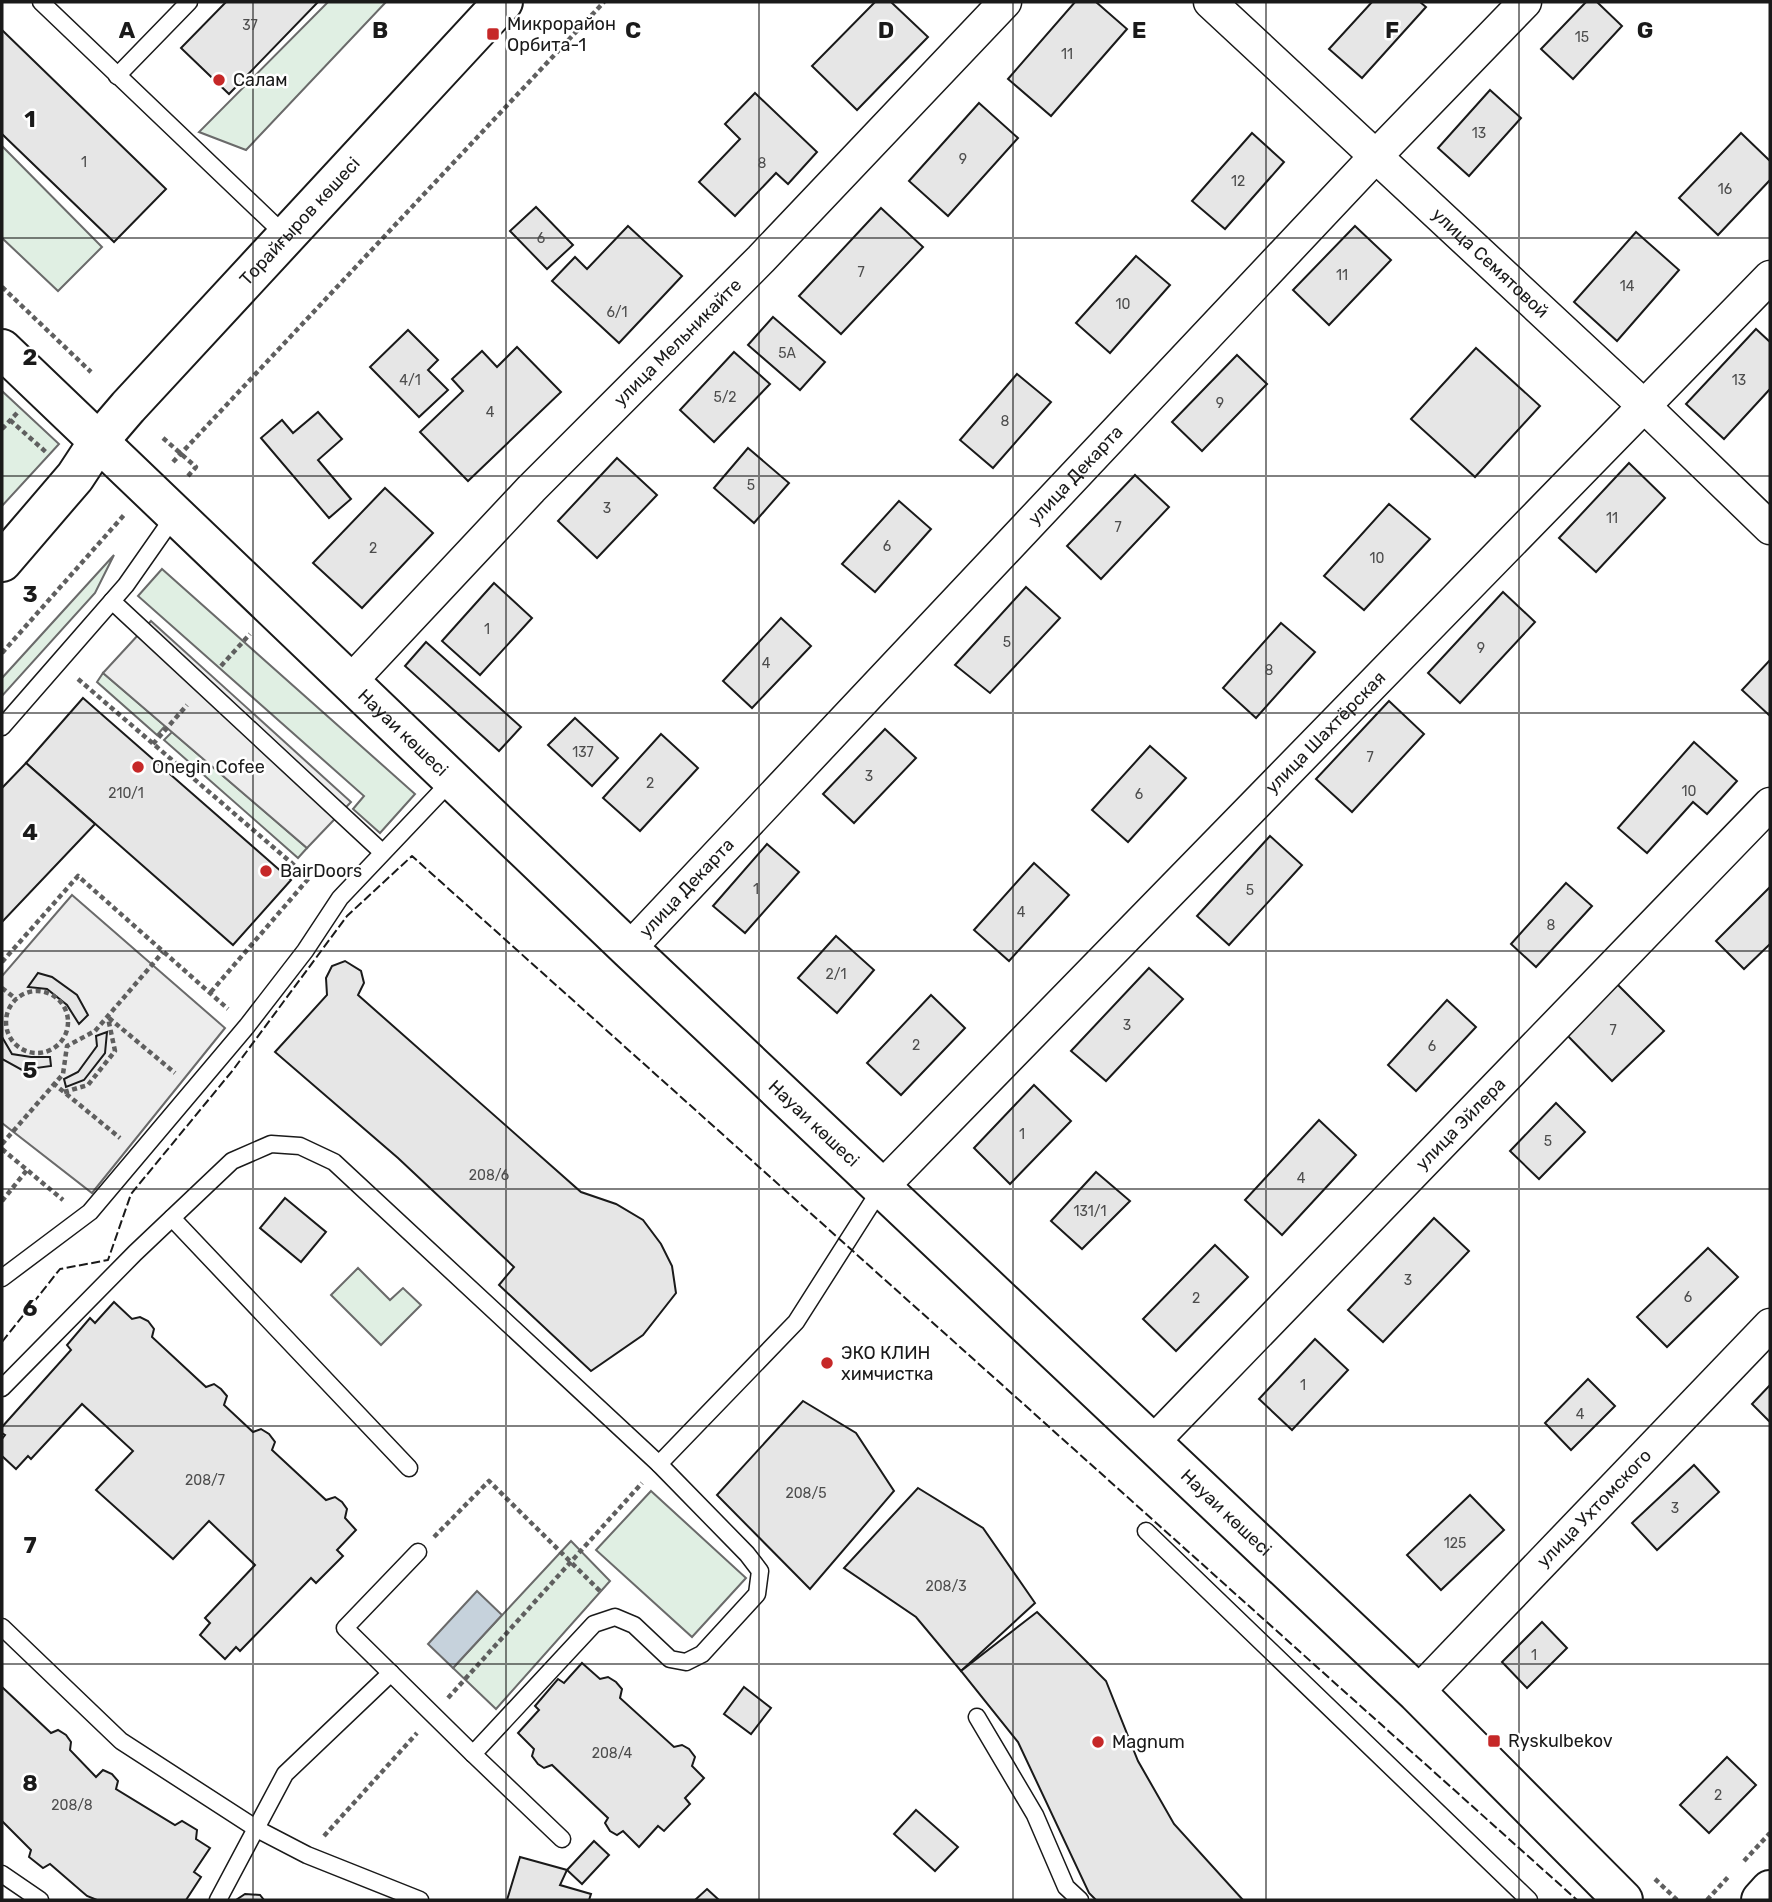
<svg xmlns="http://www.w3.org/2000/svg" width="1772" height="1902" font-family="Rubik,sans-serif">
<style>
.green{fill:#e0efe3;stroke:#6a6a6a;stroke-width:2}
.parking{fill:#ededed;stroke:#6a6a6a;stroke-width:2}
.water{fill:#c6d2dc;stroke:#6a6a6a;stroke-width:2}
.building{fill:#e6e6e6;stroke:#1a1a1a;stroke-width:2}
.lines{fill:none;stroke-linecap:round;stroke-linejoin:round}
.service-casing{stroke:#1a1a1a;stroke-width:19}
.minor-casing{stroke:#1a1a1a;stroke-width:35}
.tertiary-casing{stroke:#1a1a1a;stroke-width:42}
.path{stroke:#5f5f5f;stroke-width:4.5;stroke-dasharray:5 3.5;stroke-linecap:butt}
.service{stroke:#fff;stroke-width:16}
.minor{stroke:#fff;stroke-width:32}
.tertiary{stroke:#fff;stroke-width:38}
.fence{stroke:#1a1a1a;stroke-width:2;stroke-dasharray:9 3.5;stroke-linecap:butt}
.grid{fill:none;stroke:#1a1a1a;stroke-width:2;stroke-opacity:0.55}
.poi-dot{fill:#c62828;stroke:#fff;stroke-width:2.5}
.labels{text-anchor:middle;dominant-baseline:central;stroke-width:5;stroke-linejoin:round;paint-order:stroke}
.number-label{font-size:14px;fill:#4d4d4d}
.poi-label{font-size:18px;fill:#1a1a1a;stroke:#fff;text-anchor:start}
.street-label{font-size:18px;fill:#1a1a1a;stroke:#fff}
.grid-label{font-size:23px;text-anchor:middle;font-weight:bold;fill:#1a1a1a;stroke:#fff;stroke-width:5;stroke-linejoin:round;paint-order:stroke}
</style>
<rect width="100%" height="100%" fill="#fff"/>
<g class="green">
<polygon points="328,2 386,2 246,150 199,132"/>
<polygon points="2,146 102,247 58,291 2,238"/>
<polygon points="2,391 59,444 2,506"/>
<polygon points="114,555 95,593 2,696 2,678"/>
<polygon points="162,569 415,794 380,833 353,809 364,796 138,596"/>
<polygon points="103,673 165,726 157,735 97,682"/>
<polygon points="172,732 307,848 298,858 164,740"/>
<polygon points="358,1268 390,1300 403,1288 421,1305 381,1345 331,1295"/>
<polygon points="651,1491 746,1578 692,1637 596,1550"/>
<polygon points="571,1541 610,1581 496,1709 453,1668"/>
</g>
<g class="parking">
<polygon points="151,621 351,802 307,848 103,673"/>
<polygon points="72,895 225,1028 92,1193 2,1123 2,976"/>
</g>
<polygon class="water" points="477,1591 502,1615 453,1668 428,1644"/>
<g class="building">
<polygon points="226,2 318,2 229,94 181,48"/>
<polygon points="875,2 891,2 928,37 857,110 812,66"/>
<polygon points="1075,2 1096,2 1127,29 1051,116 1008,79"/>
<polygon points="1372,2 1420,2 1426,7 1362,78 1329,49"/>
<polygon points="1586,2 1597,2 1622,26 1573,79 1541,49"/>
<polygon points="2,30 166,189 114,242 2,134"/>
<polygon points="1490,90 1521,118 1469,176 1438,148"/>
<polygon points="755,93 817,152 788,184 776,173 735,216 699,182 740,139 725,124"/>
<polygon points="979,103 1018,138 948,216 909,181"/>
<polygon points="1252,133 1284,162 1225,229 1192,201"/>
<polygon points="1741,133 1770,161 1770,180 1718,235 1679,198"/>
<polygon points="536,207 573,245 547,269 510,231"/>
<polygon points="881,208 923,247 841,334 799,296"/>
<polygon points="628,226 682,276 619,343 552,281 575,257 587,269"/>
<polygon points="1355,226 1391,260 1329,325 1293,290"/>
<polygon points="1636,232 1679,270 1617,341 1574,302"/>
<polygon points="1136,256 1170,285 1110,353 1076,323"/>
<polygon points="773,317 825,362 800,390 748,345"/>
<polygon points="1756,329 1770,342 1770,389 1724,439 1686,404"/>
<polygon points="408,330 438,360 428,370 448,390 419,417 370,367"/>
<polygon points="517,347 561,392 468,481 420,432 463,391 452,379 482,351 497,367"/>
<polygon points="1476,348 1540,406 1475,477 1411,419"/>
<polygon points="734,352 770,384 714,442 680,410"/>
<polygon points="1237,355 1267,384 1202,451 1172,422"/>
<polygon points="1017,374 1051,402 993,468 960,440"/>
<polygon points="318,412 342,439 318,460 351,499 329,518 261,438 282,420 293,433"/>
<polygon points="748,448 789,483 754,523 714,488"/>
<polygon points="617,458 657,495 597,558 558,521"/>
<polygon points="1629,463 1665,498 1596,572 1559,538"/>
<polygon points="1135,475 1169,507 1101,579 1067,546"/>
<polygon points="385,488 433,533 362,608 313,563"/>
<polygon points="899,501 931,529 875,592 842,564"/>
<polygon points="1389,504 1430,539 1364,610 1324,576"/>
<polygon points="494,583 532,618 480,675 442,641"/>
<polygon points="1026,587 1060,618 990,693 955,665"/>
<polygon points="1503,592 1535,622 1460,703 1428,673"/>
<polygon points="781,618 811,646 752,708 723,681"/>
<polygon points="1281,623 1315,652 1256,718 1223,688"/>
<polygon points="426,642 521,727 499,751 405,666"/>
<polygon points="1770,660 1770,716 1742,690"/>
<polygon points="83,698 291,880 233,945 26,763"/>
<polygon points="1389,701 1424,734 1352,812 1316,779"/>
<polygon points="575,718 618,758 592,786 548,745"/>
<polygon points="885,729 916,758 854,823 823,794"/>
<polygon points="661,734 698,768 640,831 603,798"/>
<polygon points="1694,742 1737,781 1707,814 1693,802 1647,853 1618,828"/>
<polygon points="1150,746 1186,778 1128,842 1092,810"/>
<polygon points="26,763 95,824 2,922 2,788"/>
<polygon points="1270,836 1302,865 1229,945 1197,916"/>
<polygon points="767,844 799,872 745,933 713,906"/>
<polygon points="1034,863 1069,895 1009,961 974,930"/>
<polygon points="1566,883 1592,906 1536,967 1511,944"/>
<polygon points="1770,887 1770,944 1744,969 1716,941"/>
<polygon points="836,936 874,970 837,1013 798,978"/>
<polygon points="345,961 361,971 364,983 358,995 581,1192 616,1204 643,1220 661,1244 672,1266 676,1293 643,1335 591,1371 499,1285 514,1267 398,1158 275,1052 327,995 326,978 332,966"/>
<polygon points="1149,968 1183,999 1106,1081 1071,1051"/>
<polygon points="38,973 52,977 77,995 88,1015 79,1024 67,1005 47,989 28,987"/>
<polygon points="1613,980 1664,1031 1612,1081 1562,1030"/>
<polygon points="931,995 965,1028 901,1095 867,1063"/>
<polygon points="1447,1000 1476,1027 1416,1091 1388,1065"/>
<polygon points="107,1032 105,1053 84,1080 66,1087 64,1079 78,1072 97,1046 96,1036"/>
<polygon points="2,1037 12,1054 31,1057 50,1057 51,1066 22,1070 2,1059"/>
<polygon points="1034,1085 1071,1121 1010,1184 974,1148"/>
<polygon points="1556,1103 1585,1132 1539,1179 1510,1151"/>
<polygon points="1319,1120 1356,1155 1282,1235 1245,1200"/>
<polygon points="1096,1172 1130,1201 1082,1249 1051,1221"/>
<polygon points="285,1198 326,1232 301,1262 260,1228"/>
<polygon points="1434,1218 1469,1251 1383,1342 1348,1310"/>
<polygon points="1215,1245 1248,1277 1176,1351 1143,1319"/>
<polygon points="1708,1248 1738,1277 1667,1347 1637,1317"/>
<polygon points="114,1302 132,1319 140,1317 148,1321 154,1329 152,1337 206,1387 214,1384 221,1389 227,1396 224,1405 253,1432 261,1429 269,1434 275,1442 272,1450 326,1500 335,1497 342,1502 347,1509 345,1518 356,1530 337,1550 343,1556 316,1583 311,1578 240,1651 236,1647 225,1659 200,1635 210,1623 205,1618 255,1565 209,1521 173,1559 96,1490 133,1451 82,1404 31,1459 28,1456 16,1469 2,1456 2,1439 5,1435 2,1433 2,1427 71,1350 67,1345 90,1318 95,1323"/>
<polygon points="1315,1339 1348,1370 1292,1430 1259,1399"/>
<polygon points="1588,1379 1615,1406 1571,1450 1545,1423"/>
<polygon points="1770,1385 1770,1422 1752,1404"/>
<polygon points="803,1401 856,1433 894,1491 810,1589 717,1495"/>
<polygon points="1694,1465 1719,1492 1657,1550 1632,1523"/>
<polygon points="918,1488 983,1528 1035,1603 961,1671 916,1617 844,1568"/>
<polygon points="1470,1495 1504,1530 1441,1590 1407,1555"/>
<polygon points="1037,1612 1106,1681 1138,1761 1174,1824 1243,1900 1096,1900 1089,1893 1018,1742 961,1671"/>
<polygon points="1542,1622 1567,1648 1527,1688 1502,1662"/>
<polygon points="582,1663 600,1679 608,1677 616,1682 622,1689 620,1698 674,1747 682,1745 689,1749 695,1757 692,1766 704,1778 685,1798 690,1804 664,1831 658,1826 639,1847 623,1831 617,1835 610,1831 605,1823 608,1818 552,1765 544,1768 538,1764 532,1756 534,1749 518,1733 539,1710 535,1706 558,1679 564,1683"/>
<polygon points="2,1687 51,1733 58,1730 66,1735 71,1742 70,1750 96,1777 103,1770 112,1774 118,1781 116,1789 175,1825 182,1821 197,1830 196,1839 210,1848 194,1872 201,1877 186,1900 97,1900 87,1896 50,1864 43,1868 29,1857 31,1850 2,1821"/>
<polygon points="744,1687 771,1708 751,1734 724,1714"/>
<polygon points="1727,1757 1756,1785 1709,1833 1680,1805"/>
<polygon points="916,1810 958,1847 935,1871 894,1834"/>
<polygon points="594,1841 609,1855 582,1884 567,1870"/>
<polygon points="520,1857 567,1870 560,1885 591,1894 589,1900 507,1900"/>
<polygon points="707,1889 719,1900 695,1900"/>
<polygon points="245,1894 260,1895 264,1900 236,1900"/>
</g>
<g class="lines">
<defs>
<g id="service">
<polyline points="41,2 286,236"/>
<polyline points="117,76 189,2"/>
<polyline points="112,601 382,852"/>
<polyline points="2,727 126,585 175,515"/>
<polyline points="172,1218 409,1468"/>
<polyline points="2,1278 90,1212 247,1026 305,951 340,898 452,780"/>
<polyline points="2,1388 135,1253 232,1161 271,1144 300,1146 334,1162 659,1464 747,1554 760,1571 757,1594 702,1654 686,1662 670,1659 634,1625 615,1617 594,1624 473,1754 345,1628 418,1552"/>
<polyline points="659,1464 796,1322 882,1187"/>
<polyline points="1146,1531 1529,1900"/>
<polyline points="2,1627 121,1741 257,1829 307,1855 420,1900"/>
<polyline points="977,1717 1035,1815 1066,1887 1080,1900"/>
<polyline points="473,1754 562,1839"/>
<polyline points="2,1874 40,1900"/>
<polyline points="218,1900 285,1774 391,1673"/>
</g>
<g id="minor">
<path id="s1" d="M1210 2 1644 406 1770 528"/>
<path id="s2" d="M350 682 531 489 761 259 1005 2"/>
<path id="s3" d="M629 949 1375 157 1525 2"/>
<path id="s4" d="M882 1187 1770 277"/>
<path id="s5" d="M1152 1443 1770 804"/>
<path id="s6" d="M1417 1693 1770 1325"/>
</g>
<g id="tertiary">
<path id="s7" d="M2 349 629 949 1417 1693 1623 1900"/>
<path id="s8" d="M2 562 75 477 98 442 128 407 503 2"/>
<polyline points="1761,1900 1770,1890"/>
</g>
</defs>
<use href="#service" class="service-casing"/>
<use href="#minor" class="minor-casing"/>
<use href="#tertiary" class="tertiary-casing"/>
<g class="path">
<polyline points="2,287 91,372"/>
<polyline points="10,420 47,453"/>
<polyline points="2,429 18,412"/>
<polyline points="163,438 196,467 188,476"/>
<polyline points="173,462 604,2"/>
<polyline points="2,653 124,515"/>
<polyline points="221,666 250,634"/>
<polyline points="78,679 309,878 210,993"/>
<polyline points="153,744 187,705"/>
<polyline points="2,962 78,876 228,1009"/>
<polyline points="2,988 16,999"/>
<circle cx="37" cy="1022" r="31"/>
<polyline points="109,1018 175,1073"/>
<polyline points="53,1083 120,1138"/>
<polyline points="64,1092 88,1085 115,1051 108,1018"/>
<polyline points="2,1144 63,1074 67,1046 95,1031 163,952"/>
<polyline points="2,1149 63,1200"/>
<polyline points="2,1201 27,1170"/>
<polyline points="434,1537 489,1481 601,1592"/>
<polyline points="448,1698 642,1483"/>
<polyline points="324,1836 417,1733"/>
<polyline points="1744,1861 1770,1833"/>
<polyline points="1655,1879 1677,1900"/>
<polyline points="1707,1900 1730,1875"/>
</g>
<use href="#service" class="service"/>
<use href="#minor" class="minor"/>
<use href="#tertiary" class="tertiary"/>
<polyline class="fence" points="2,1342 60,1269 108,1260 131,1194 233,1070 347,916 412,856 1577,1900"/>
</g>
<path class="grid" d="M253 2V1900M506 2V1900M759 2V1900M1013 2V1900M1266 2V1900M1519 2V1900M2 238H1770M2 476H1770M2 713H1770M2 951H1770M2 1189H1770M2 1426H1770M2 1664H1770"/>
<g class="poi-dot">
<rect x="486" y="27" width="14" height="14" rx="3.5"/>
<circle cx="219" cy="80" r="7"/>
<circle cx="138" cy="767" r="7"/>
<circle cx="266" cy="871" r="7"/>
<circle cx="827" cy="1363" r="7"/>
<rect x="1487" y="1734" width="14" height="14" rx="3.5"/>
<circle cx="1098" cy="1742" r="7"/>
</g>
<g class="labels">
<g class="number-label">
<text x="250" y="25">37</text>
<text x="1582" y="37">15</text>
<text x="1067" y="54">11</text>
<text x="1479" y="133">13</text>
<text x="963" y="159">9</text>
<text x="84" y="162">1</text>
<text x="762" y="163">8</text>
<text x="1238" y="181">12</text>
<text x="1725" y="189">16</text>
<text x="541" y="238">6</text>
<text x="861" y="272">7</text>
<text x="1342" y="275">11</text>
<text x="1627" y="286">14</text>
<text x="1123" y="304">10</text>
<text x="617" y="312">6/1</text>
<text x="787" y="353">5А</text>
<text x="410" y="380">4/1</text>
<text x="1739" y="380">13</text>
<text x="725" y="397">5/2</text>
<text x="1220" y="403">9</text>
<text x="490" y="412">4</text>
<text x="1005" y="421">8</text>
<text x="751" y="485">5</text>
<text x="607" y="508">3</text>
<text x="1612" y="518">11</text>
<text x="1118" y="527">7</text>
<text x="887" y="546">6</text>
<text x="373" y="548">2</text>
<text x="1377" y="558">10</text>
<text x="487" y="629">1</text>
<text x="1007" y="642">5</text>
<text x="1481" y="648">9</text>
<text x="766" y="663">4</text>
<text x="1269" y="670">8</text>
<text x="583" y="752">137</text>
<text x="1370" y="757">7</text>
<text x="869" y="776">3</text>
<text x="650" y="783">2</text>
<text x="1689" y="791">10</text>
<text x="126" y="793">210/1</text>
<text x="1139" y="794">6</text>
<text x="756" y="889">1</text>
<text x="1250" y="890">5</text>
<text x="1021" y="912">4</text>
<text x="1551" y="925">8</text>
<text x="836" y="974">2/1</text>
<text x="1127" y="1025">3</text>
<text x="1613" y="1030">7</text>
<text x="916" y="1045">2</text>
<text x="1432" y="1046">6</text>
<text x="1022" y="1134">1</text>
<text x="1548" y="1141">5</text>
<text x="489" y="1175">208/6</text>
<text x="1301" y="1178">4</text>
<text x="1090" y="1211">131/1</text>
<text x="1408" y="1280">3</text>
<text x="1688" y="1297">6</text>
<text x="1196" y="1298">2</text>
<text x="1303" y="1385">1</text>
<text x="1580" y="1414">4</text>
<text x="205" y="1480">208/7</text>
<text x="806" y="1493">208/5</text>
<text x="1675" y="1508">3</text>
<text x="1455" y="1543">125</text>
<text x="946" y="1586">208/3</text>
<text x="1534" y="1655">1</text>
<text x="612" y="1753">208/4</text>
<text x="1718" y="1795">2</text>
<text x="72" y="1805">208/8</text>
</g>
<g class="poi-label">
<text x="507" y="24">Микрорайон<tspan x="507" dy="21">Орбита-1</tspan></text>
<text x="233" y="80">Салам</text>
<text x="152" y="767">Onegin Cofee</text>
<text x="280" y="871">BairDoors</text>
<text x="841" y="1353">ЭКО КЛИН<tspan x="841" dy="21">химчистка</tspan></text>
<text x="1508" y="1741">Ryskulbekov</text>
<text x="1112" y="1742">Magnum</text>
</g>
<g class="street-label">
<text stroke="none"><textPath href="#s8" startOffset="453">Торайғыров көшесі</textPath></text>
<text stroke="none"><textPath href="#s1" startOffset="383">улица Семятовой</textPath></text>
<text stroke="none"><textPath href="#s2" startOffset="472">улица Мельникайте</textPath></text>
<text stroke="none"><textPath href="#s3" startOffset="651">улица Декарта</textPath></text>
<text stroke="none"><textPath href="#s4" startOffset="635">улица Шахтёрская</textPath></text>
<text stroke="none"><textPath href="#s7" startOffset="555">Науаи көшесі</textPath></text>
<text stroke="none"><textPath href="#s3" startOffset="84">улица Декарта</textPath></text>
<text stroke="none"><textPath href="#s7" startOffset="1122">Науаи көшесі</textPath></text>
<text stroke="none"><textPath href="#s5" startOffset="444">улица Эйлера</textPath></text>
<text stroke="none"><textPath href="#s6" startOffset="256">улица Ухтомского</textPath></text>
<text stroke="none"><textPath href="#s7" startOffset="1689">Науаи көшесі</textPath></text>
</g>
</g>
<g class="grid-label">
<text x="127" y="38">A</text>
<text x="380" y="38">B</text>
<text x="633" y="38">C</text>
<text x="886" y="38">D</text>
<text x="1139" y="38">E</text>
<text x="1392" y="38">F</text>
<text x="1645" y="38">G</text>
<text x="30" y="127">1</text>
<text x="30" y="365">2</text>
<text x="30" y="602">3</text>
<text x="30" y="840">4</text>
<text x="30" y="1078">5</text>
<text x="30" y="1316">6</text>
<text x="30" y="1553">7</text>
<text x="30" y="1791">8</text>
</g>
<rect width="1772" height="1902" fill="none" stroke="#1a1a1a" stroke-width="7"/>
</svg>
